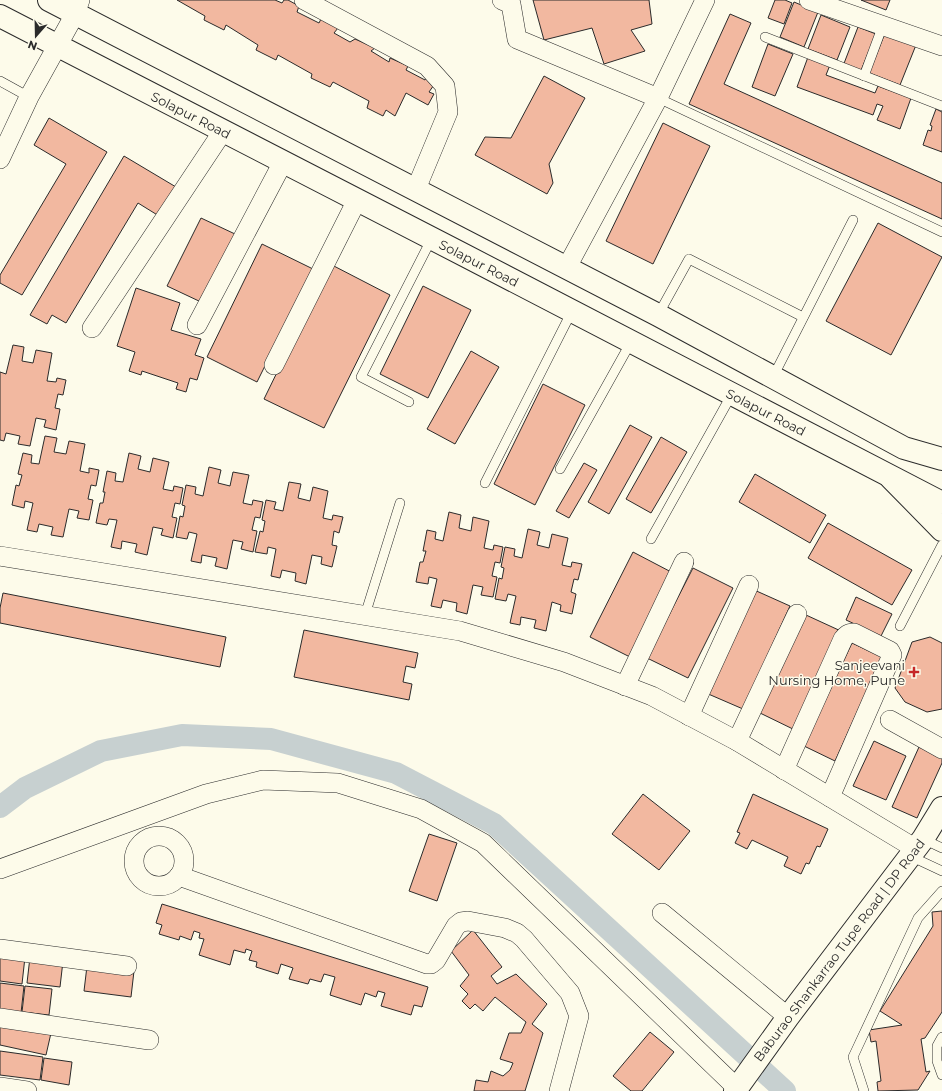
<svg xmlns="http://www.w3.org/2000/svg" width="942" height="1091" font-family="Montserrat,sans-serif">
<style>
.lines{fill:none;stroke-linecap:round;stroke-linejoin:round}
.canal{stroke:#c7d0d0;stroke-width:22}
.building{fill:#f2b8a0;stroke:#2b2b2b}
.lane-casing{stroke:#2b2b2b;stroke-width:10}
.street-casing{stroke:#2b2b2b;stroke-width:20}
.secondary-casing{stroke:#2b2b2b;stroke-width:24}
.primary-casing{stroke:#2b2b2b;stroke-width:24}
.highway-casing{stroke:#2b2b2b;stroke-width:24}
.lane{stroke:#fdfbea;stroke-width:9}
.street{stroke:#fdfbea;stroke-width:19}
.secondary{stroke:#fdfbea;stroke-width:22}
.primary{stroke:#fdfbea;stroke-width:22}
.highway{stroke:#fdfbea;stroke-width:22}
.poi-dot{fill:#c62828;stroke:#fdfbea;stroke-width:1.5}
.labels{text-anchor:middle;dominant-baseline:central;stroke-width:3;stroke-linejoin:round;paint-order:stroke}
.street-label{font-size:13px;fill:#2b2b2b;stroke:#fdfbea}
.poi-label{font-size:13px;fill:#2b2b2b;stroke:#fdfbea;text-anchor:end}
</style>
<rect width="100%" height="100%" fill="#fdfbea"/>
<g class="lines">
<polyline class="canal" points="0,807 25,788 101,751 182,735 271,739 396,773 494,824 785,1091"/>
</g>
<g class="building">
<polygon points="177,0 275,0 282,3 284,0 288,0 299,6 297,12 319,23 321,19 338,28 334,33 350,42 355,39 375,48 371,51 389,62 390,58 408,66 406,70 425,80 426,77 436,82 429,92 434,94 428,105 406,93 395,116 386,110 383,116 367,108 369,101 333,82 330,87 311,78 312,74 278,55 276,60 256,50 258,45 226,25 224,30 204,20 205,16"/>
<polygon points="533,0 649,0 652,24 631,30 645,51 604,64 592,28 544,40"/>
<polygon points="775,0 785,0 792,3 784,24 768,18"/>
<polygon points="861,0 890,0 886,10"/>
<polygon points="794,2 818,12 804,47 780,37"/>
<polygon points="730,14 751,23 724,84 942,183 942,219 689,104"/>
<polygon points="821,15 850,27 837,60 808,49"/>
<polygon points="858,27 876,34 860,73 843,66"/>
<polygon points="885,33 916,45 900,85 869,73"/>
<polygon points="768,44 793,54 775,96 752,87"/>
<polygon points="808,57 830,65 826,75 875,93 878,86 911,98 900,129 877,120 883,106 877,104 873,115 797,87"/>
<polygon points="544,76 585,98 549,164 553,183 547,194 475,155 485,137 511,138"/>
<polygon points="936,109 942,112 942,152 923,145 928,130 931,131 932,126 930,125"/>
<polygon points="49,118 107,152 22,295 0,283 0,275 66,164 34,145"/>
<polygon points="663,123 710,146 653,264 606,241"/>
<polygon points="124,156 176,187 159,216 138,203 66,323 52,315 47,324 30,315"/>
<polygon points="201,218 235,234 201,302 167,286"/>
<polygon points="878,223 942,257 891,355 826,321"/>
<polygon points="262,244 313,269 257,382 207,357"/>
<polygon points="330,264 390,295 324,428 264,399"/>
<polygon points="423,286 471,310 428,398 380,374"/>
<polygon points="136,288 180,303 171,330 201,339 195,355 204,358 197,380 190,378 186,392 176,389 178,383 142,371 141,375 129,371 135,352 117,346"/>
<polygon points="13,345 24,347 22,361 33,363 36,350 52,353 47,381 56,382 57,378 66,380 63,395 58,394 55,408 60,409 56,430 44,427 46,420 36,418 30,446 18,444 20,436 6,433 4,441 0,440 0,372 6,374"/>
<polygon points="471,351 499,367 455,444 427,429"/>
<polygon points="543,384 585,405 535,505 494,484"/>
<polygon points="630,425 652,437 609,514 588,502"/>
<polygon points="45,436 57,438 54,452 66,454 69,441 85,444 80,471 89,473 89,468 99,470 96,486 91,485 88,499 93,500 89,520 77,518 79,511 69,509 63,537 51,535 53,527 39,524 37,532 27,530 33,503 25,501 24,508 12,505 16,485 19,486 22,475 18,474 23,453 32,455 31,463 39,464"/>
<polygon points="661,437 687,452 651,513 626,499"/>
<polygon points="129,453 141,456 138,469 150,472 153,458 169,462 163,489 173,491 174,486 183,488 180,504 175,503 172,517 177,518 173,538 161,535 163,529 153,527 147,555 135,552 137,544 122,541 121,549 111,547 117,520 109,519 107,525 96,523 100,503 103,503 105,492 103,492 107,471 116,473 115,481 123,482"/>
<polygon points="584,463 597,470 569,518 556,511"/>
<polygon points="209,467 221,470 218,483 230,486 233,472 249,475 243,503 252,505 253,500 263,502 260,518 255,517 252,530 257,531 253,552 241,549 243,542 233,540 227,569 215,566 217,558 202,555 201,563 191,561 197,534 189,532 187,539 176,537 180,516 183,517 185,506 182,505 186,485 196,487 195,494 203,496"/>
<polygon points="755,474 826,515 810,543 739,502"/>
<polygon points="289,482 301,484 298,498 310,501 313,487 328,491 323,518 332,520 333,515 343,517 339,533 334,531 332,545 337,546 332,567 321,564 322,557 312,555 306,584 295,581 296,573 282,570 280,578 271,576 276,549 268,547 267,554 255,552 260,531 263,532 265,521 262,520 266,500 276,502 274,509 283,511"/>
<polygon points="449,512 461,515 459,528 471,531 473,517 489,521 484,548 493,550 494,545 503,547 500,563 495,562 492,576 497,577 493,597 481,595 483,587 473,585 467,614 456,611 457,603 443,600 441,608 431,606 437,579 429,577 428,584 416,582 420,562 423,562 426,551 423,551 427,530 436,532 435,539 443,541"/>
<polygon points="828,523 912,570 892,605 808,558"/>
<polygon points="528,529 540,532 537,545 549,548 552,534 568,538 562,565 571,567 572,562 582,564 578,580 574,579 571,592 576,594 572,614 560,611 561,605 552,602 546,631 534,628 536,620 521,617 520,625 510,623 516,596 508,594 506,601 495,599 499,578 502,579 504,568 501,567 505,547 515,549 514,556 522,558"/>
<polygon points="633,552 675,574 632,658 590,637"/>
<polygon points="693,568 733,588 688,678 647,658"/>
<polygon points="752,589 790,606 743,709 706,693"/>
<polygon points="3,593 226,637 220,667 0,623 0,608"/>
<polygon points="856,597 892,614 881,636 846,620"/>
<polygon points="806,615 843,632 797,731 760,713"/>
<polygon points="304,630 418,653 415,668 406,666 403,682 412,684 409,700 294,677"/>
<polygon points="930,637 942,643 942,709 927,712 905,702 895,688 912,642"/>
<polygon points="852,643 882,657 835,761 804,746"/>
<polygon points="874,741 906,756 886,800 853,786"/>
<polygon points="919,747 942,757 942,763 917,818 892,807"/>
<polygon points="643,794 690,831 659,870 612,834"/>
<polygon points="753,794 828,829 820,847 817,846 809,864 806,863 801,874 784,866 788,857 752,840 747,849 735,843 740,833 737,832"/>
<polygon points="429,834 457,843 437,901 409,891"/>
<polygon points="162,904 428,987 422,1007 414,1005 411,1015 381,1006 385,993 378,991 376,997 365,993 361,1005 330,995 335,977 324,974 321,982 310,979 308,984 289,979 293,968 281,964 278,974 256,967 257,962 249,960 252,951 246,949 245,953 234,950 230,965 199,955 204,939 199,938 200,933 194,931 191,940 180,936 179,940 159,934 162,925 156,923"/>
<polygon points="942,911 942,1012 925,1038 921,1039 926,1072 930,1071 918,1090 878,1091 877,1082 881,1081 876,1041 871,1042 869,1030 902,1025 880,1011 933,926 932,912"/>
<polygon points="473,930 502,967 491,976 497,984 516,974 547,1004 532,1024 543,1033 525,1091 474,1091 476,1080 488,1082 491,1071 503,1076 510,1070 513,1063 500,1059 509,1033 521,1033 526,1022 495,997 483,1011 475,1004 470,1009 462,1001 468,994 460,986 469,975 451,951"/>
<polygon points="0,954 25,957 22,984 0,981"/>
<polygon points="30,957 63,961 60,987 27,983"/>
<polygon points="87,966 134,971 131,997 84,991"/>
<polygon points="0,983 24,986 21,1013 0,1010"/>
<polygon points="25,986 52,989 49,1015 22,1012"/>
<polygon points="0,1022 51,1033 46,1055 0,1045"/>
<polygon points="650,1032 674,1052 642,1091 631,1091 613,1076"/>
<polygon points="0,1051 43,1057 40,1080 0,1075"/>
<polygon points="44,1058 72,1062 69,1085 41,1080"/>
</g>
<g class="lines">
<defs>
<g id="lane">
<polyline points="765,37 942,106"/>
<polyline points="864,76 883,25"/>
<polyline points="0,81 29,97"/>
<polyline points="658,98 942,232"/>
<polyline points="658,315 689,259 803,317"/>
<polyline points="773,377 853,220"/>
<polyline points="409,402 361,377 432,238"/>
<polyline points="560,469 631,342"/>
<polyline points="485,483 572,311"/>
<polyline points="651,539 732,394"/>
<polyline points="365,615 400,503"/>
<polyline points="900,626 942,545"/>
<polyline points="923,839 942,848"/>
<polyline points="910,856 942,871"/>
<polyline points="942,1037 937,1046 937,1061 942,1075"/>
<polyline points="864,1091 853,1057 918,918 942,891"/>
</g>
<g id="street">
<polyline points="304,0 427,66 445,86 448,112 416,189"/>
<polyline points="502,0 511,4 517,39 658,98"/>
<polyline points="809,0 942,46"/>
<polyline points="0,159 29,97 75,14 80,0"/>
<polyline points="567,267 658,98 705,0"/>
<polyline points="197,325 283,162"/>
<polyline points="92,328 223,131"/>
<polyline points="274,365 357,200"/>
<polyline points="0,556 460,631 564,662 652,696 737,741 916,849"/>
<polyline points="625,686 684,562"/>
<polyline points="689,716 749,585"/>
<polyline points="890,720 942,749"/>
<polyline points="737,741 797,614"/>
<path d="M784 770 843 639C846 635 848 633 854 633L890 651 892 655 830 797"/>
<circle cx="159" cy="861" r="25"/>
<polyline points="0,869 206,794 263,780 338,783 421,809 483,843 737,1088"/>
<polyline points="179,876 427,964 431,964 436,960 456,926 461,922 468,921 505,928 517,933 524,939 570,993 579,1016 559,1091"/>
<polyline points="662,913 788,1017"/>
<polyline points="0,949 127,966"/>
<polyline points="0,1018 149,1040"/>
<polyline points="0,1087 27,1091"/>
</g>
<polyline id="secondary" points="735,1091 788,1017 923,839 942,808"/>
<polyline id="primary" points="891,478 942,530"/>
<g id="highway">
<polyline points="49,0 658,315 904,448 942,459"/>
<polyline points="0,16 464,255 942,503"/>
</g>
</defs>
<use href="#lane" class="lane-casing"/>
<use href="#street" class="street-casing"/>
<use href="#secondary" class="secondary-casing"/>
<use href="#primary" class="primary-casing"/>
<use href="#highway" class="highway-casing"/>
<use href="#lane" class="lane"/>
<use href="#street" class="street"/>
<use href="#secondary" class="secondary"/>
<use href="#primary" class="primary"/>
<use href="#highway" class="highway"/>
</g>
<path class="poi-dot" d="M912 666h4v4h4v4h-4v4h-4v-4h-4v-4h4z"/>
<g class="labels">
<g class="street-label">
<text transform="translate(191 115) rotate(27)">Solapur Road</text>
<text transform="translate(479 263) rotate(27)">Solapur Road</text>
<text transform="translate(766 412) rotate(27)">Solapur Road</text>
<text transform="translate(839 950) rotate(-53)">Baburao Shankarrao Tupe Road | DP Road</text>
</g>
<g class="poi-label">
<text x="905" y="665">Sanjeevani<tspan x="905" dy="15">Nursing Home, Pune</tspan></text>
</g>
</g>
<g transform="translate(36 36) rotate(200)" stroke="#fdfbea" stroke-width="3" paint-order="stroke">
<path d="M0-3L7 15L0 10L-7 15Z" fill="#2b2b2b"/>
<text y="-6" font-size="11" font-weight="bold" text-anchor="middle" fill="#2b2b2b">N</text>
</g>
</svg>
